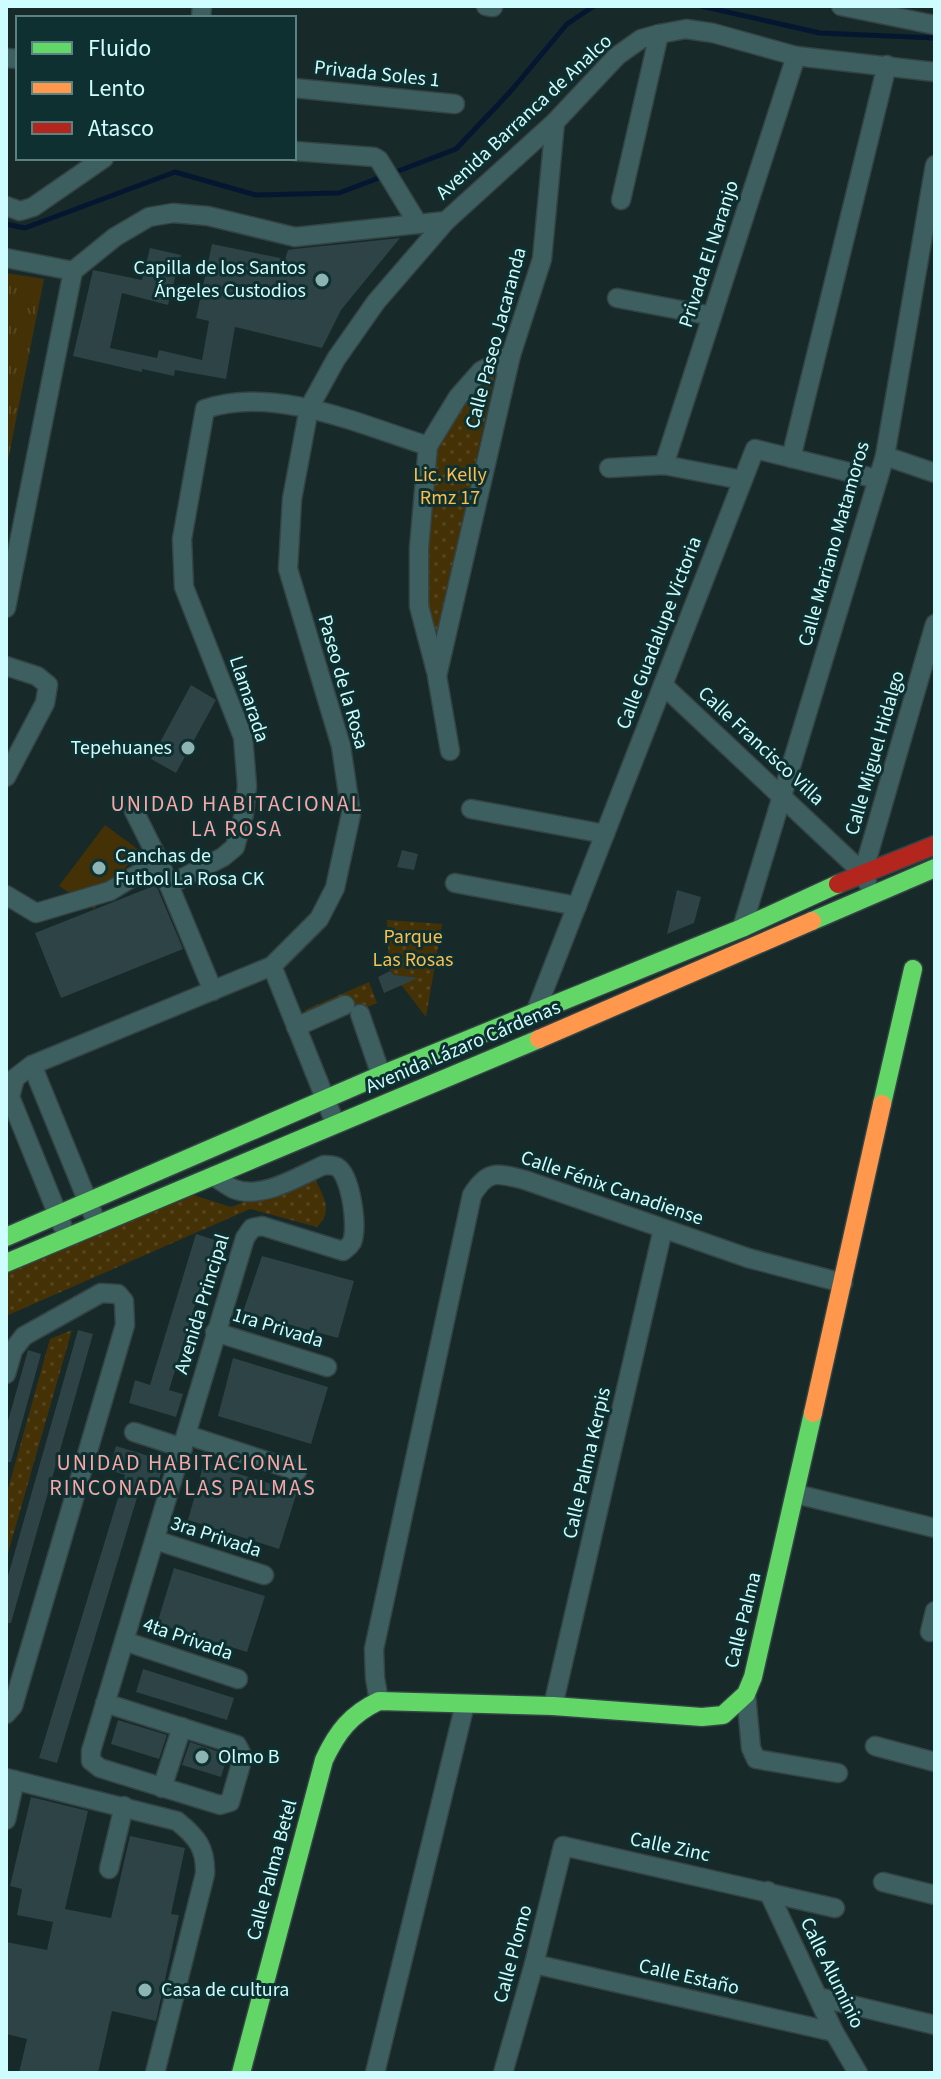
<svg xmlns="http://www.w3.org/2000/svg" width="941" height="2079" font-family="'Source Sans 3',sans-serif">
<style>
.grass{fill:url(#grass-tufts)}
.park{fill:url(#park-dots)}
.pitch{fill:#453106}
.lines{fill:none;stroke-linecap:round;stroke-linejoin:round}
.stream{stroke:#051730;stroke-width:5}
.building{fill:#2d4346}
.street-casing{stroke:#344445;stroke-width:21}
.fast-casing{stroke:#344445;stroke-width:21}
.slow-casing{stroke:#344445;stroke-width:21}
.jam-casing{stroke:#344445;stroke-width:21}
.street{stroke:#3e5f60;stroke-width:18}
.fast{stroke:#63d668;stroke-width:18}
.slow{stroke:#ff974d;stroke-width:18}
.jam{stroke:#b3261e;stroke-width:18}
.poi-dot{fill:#8db3b3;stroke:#0f3031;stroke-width:3}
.labels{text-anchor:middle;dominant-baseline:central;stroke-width:6;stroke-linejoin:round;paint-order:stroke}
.street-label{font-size:20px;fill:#cdfdfe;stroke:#0f3031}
.poi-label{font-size:20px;fill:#cdfdfe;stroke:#0f3031;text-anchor:start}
.park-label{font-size:20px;fill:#febe4c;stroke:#0f3031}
.neighbourhood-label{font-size:22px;letter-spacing:2px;fill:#faa6a7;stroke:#0f3031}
</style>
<defs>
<pattern id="grass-tufts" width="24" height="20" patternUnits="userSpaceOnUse" patternTransform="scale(2)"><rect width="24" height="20" fill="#453106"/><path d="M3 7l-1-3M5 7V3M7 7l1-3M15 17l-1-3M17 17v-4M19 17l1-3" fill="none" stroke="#56461f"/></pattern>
<pattern id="park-dots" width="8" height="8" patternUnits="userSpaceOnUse" patternTransform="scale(2)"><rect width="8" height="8" fill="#453106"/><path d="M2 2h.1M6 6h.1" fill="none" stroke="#56461f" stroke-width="1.8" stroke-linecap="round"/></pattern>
</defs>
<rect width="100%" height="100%" fill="#172929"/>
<polygon class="grass" points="6,273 44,279 6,470"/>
<g class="park">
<path d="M496 369 436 644C422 590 417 495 440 443 453 415 476 391 496 369Z"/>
<polygon points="387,920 442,924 426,1017 389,969"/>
<polygon points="369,982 377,1003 315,1029 305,1010"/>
<path d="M314 1176C322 1196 335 1209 317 1227L250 1209 6 1316V1270L187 1193 231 1207Z"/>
<polygon points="72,1330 6,1560 6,1496 50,1339"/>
</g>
<polygon class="pitch" points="105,825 139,850 94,909 59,886"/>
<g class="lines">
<g class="stream">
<polyline points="701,6 820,33 935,38"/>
<polyline points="393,173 456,149 510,92 567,24 594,6"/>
<polyline points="6,224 25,228 175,172 256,195 339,193 384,176"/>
</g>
</g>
<g class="building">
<polygon points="400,238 341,310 322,348 235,327 226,379 175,370 174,376 142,369 142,372 73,356 93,270 142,280 150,248 181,255 168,305 122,293 110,348 157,358 159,350 202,360 209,321 196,318 212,244 285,259 288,250 294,249"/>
<polygon points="191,685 216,700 176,773 151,759"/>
<polygon points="402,850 418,854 414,870 397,867"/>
<polygon points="156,885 183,949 61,998 35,933"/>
<polygon points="677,890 701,897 694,923 667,934"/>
<polygon points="390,971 394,975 418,978 384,993 378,977"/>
<polygon points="196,1234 215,1240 169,1390 183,1394 176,1417 129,1403 135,1380 150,1385"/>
<polygon points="262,1256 354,1281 338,1338 243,1312"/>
<polygon points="78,1330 93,1334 11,1623 6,1623 6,1583"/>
<polygon points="28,1350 41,1354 11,1462 6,1462 6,1428"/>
<polygon points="233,1358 328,1387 311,1444 218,1416"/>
<polygon points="116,1446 165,1461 157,1485 142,1481 57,1763 39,1758 125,1475 109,1470"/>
<polygon points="204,1463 297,1492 279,1549 188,1520"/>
<polygon points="174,1568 265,1596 247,1652 157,1624"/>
<polygon points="143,1669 234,1698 227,1720 136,1692"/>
<polygon points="118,1720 167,1735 159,1759 111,1744"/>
<polygon points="190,1742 228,1755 221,1777 182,1765"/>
<polygon points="31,1797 88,1811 65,1909 111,1918 130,1836 185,1848 171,1914 179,1915 156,2021 112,2011 98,2073 19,2073 27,2039 6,2034 6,1942 47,1950 53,1922 17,1915 22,1889 10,1886"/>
</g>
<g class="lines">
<defs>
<g id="street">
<polyline points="486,6 493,7"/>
<polyline points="841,6 935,25"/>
<polyline points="201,18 202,6"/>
<polyline points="6,58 18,59"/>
<polyline points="294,88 455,104"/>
<polyline points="294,151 374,157 379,160 418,224"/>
<polyline points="621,200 659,34"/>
<polyline points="6,206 20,211 33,207 104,158"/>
<polyline points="6,258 73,271 115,237 149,217 173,213 208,216 295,237 446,221 555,122 617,56 641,39 659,34 686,29 713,33 796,56 935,72"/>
<polyline points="617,298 712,316"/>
<polyline points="885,456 935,473"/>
<polyline points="791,458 887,65"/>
<polyline points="664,465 796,56"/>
<polyline points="609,468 664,465 742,480"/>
<polyline points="6,608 73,271"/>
<polyline points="6,666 37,676 48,685 45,703 6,777"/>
<polyline points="436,671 419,606 419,548 428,446 458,397 481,371 511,355"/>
<polyline points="663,685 863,873"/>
<polyline points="450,751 437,676 511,355 542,259 555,122"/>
<polyline points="471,809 605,834"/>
<polyline points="134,811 159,861 213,991"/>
<polyline points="867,882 863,873 935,624"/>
<polyline points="455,883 577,906"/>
<path d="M169 885 223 857 235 847 244 814 247 786 243 737 184 587 182 539 205 409C273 385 362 425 428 446"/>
<polyline points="6,895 36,913 110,891 159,861"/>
<polyline points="742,928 885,456 935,165"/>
<polyline points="272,966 335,1123"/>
<polyline points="535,1013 755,449 877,479"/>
<polyline points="360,1014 381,1075"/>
<polyline points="296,1027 345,1005"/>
<polyline points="32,1065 97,1224"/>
<polyline points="62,1225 10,1097 15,1078 32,1065 272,966 319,919 335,888 351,814 341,746 288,569 292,499 309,408 336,359 376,302 446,221"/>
<polyline points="215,1332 327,1367"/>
<polyline points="6,1374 13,1350 24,1336 101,1293 118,1294 124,1301 125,1325 13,1706 6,1714"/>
<polyline points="134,1432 183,1448"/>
<polyline points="187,1435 297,1471"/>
<polyline points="796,1494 935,1528"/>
<polyline points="155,1540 264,1575"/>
<polyline points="930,1632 935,1611"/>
<polyline points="124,1641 238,1679"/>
<polyline points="746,1694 751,1748 756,1759 838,1773"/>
<path d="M379 1701 375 1678 374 1649 472 1195C488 1169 497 1173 525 1180L748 1258 843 1283"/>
<path d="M105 1703 237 1745 243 1757 230 1802 220 1805 100 1768 91 1761V1751L245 1238 252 1228 262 1226 343 1251C347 1248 349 1247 352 1242 358 1227 351 1175 337 1167 333 1165 328 1165 324 1165 299 1176 262 1200 234 1189 227 1186 220 1180 213 1176"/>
<polyline points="553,1706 663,1229"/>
<polyline points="875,1746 935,1762"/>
<path d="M6 1778 177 1821C197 1837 206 1848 205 1874L155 2073"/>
<polyline points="162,1788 182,1727"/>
<polyline points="6,1820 15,1780"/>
<polyline points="109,1869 124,1806"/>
<polyline points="883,1882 935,1895"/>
<polyline points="768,1891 834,2032 858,2073"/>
<polyline points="534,1964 834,2032"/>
<polyline points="818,1997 935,2025"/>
<polyline points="375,2073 465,1704"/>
<polyline points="503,2073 534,1964 563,1846 835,1908"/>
</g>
<g id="fast">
<polyline points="812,921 935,868"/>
<polyline points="882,1104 913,969"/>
<polyline points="6,1237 381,1075 742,928 838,884"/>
<polyline points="6,1263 539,1039"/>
<path d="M241 2073 324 1760C337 1732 351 1714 379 1701L553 1706 702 1717 723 1715 746 1694 753 1677 813 1413"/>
</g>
<g id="slow">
<polyline points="539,1039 812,921"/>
<polyline points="813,1413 882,1104"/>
</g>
<polyline id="jam" points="838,884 935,845"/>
</defs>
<use href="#street" class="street-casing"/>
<use href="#fast" class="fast-casing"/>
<use href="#slow" class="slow-casing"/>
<use href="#jam" class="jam-casing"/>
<use href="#street" class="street"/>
<use href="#fast" class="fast"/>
<use href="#slow" class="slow"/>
<use href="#jam" class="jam"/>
</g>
<g class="poi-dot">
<circle cx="322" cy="280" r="8"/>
<circle cx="188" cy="748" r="8"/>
<circle cx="99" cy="868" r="8"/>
<circle cx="202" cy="1757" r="8"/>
<circle cx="145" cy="1990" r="8"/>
</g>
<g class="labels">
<g class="street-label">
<text transform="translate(377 74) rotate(6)">Privada Soles 1</text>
<text transform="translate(524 117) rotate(-43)">Avenida Barranca de Analco</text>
<text transform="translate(709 254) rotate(-72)">Privada El Naranjo</text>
<text transform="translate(496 338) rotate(-75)">Calle Paseo Jacaranda</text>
<text transform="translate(834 544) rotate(-74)">Calle Mariano Matamoros</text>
<text transform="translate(659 633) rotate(-69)">Calle Guadalupe Victoria</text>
<text transform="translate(343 682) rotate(74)">Paseo de la Rosa</text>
<text transform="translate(249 699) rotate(72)">Llamarada</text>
<text transform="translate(761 746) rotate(43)">Calle Francisco Villa</text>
<text transform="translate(875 753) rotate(-74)">Calle Miguel Hidalgo</text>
<text transform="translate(463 1047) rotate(-23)">Avenida Lázaro Cárdenas</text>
<text transform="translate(612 1188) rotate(19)">Calle Fénix Canadiense</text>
<text transform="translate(202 1304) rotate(-73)">Avenida Principal</text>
<text transform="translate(278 1328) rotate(17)">1ra Privada</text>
<text transform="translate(587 1463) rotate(-77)">Calle Palma Kerpis</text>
<text transform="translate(216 1537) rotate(18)">3ra Privada</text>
<text transform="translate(743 1620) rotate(-76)">Calle Palma</text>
<text transform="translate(188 1639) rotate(19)">4ta Privada</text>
<text transform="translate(670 1847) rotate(12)">Calle Zinc</text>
<text transform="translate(272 1870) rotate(-75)">Calle Palma Betel</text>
<text transform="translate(513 1954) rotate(-75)">Calle Plomo</text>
<text transform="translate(832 1973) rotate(64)">Calle Aluminio</text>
<text transform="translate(689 1977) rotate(13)">Calle Estaño</text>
</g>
<g class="poi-label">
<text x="306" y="268" text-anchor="end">Capilla de los Santos<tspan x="306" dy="23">Ángeles Custodios</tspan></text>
<text x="172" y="748" text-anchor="end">Tepehuanes</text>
<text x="115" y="856">Canchas de<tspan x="115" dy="23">Futbol La Rosa CK</tspan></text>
<text x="218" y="1757">Olmo B</text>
<text x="161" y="1990">Casa de cultura</text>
</g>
<g class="park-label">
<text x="450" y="475">Lic. Kelly<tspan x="450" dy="23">Rmz 17</tspan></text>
<text x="413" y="937">Parque<tspan x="413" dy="23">Las Rosas</tspan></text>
</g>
<g class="neighbourhood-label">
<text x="237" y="804">UNIDAD HABITACIONAL<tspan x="237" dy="25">LA ROSA</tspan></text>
<text x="183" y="1463">UNIDAD HABITACIONAL<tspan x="183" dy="25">RINCONADA LAS PALMAS</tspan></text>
</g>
</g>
<rect width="941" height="2079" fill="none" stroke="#cdfdfe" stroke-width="16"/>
<rect x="16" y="16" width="280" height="144" fill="#0f3031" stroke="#5b8283" stroke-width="2"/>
<rect x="32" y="42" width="40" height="12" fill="#63d668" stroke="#5b8283" stroke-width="2"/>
<text x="88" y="56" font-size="24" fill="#cdfdfe">Fluido</text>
<rect x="32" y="82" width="40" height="12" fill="#ff974d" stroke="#5b8283" stroke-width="2"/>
<text x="88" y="96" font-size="24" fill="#cdfdfe">Lento</text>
<rect x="32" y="122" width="40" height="12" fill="#b3261e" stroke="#5b8283" stroke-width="2"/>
<text x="88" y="136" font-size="24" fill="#cdfdfe">Atasco</text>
</svg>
